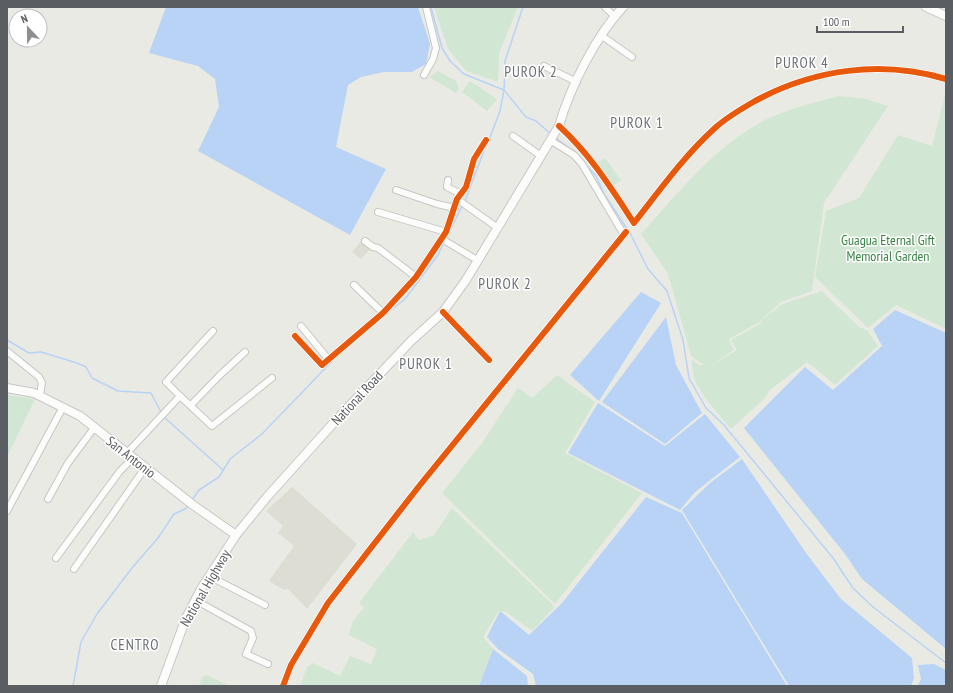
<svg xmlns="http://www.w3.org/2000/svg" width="953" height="693" font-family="'PT Sans Narrow',sans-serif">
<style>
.education{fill:#ddddd4}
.green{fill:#d2e7d3}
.water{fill:#b8d3f5}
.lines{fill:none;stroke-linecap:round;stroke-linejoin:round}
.stream{stroke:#b8d3f5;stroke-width:1.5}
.street-casing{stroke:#c6c7c5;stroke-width:8}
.secondary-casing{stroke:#c7c7c6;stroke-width:10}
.street{stroke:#fcfcfb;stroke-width:6}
.secondary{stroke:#fcfcfb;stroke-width:8}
.cycleway-casing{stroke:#fff;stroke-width:8}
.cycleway{stroke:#e8590c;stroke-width:6}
.labels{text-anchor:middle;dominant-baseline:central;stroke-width:3;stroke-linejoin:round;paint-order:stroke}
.park-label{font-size:14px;fill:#388445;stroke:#fff}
.street-label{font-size:14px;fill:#5a5d62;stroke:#fff}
.neighbourhood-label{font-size:15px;letter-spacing:1px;fill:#6b6f74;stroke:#fff}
</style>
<rect width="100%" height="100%" fill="#eaeae5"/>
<g class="education">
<polygon points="363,239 372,247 361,259 352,252"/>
<polygon points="292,487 357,544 307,609 288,589 284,590 269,581 294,546 278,533 283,526 266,511"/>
</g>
<g class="green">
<polygon points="434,7 518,7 499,53 498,82 466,71 448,49"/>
<polygon points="438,71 456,81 459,87 456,93 429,77"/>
<polygon points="470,81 497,99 487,111 462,92"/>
<polygon points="946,91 946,329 896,305 868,328 815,277 826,211 859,198 898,135 932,146"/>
<path d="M840 96 866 99 888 106 824 203 812 291 781 302 758 323 729 339 734 350 710 366 737 350 731 340 760 324 763 319 782 304 822 291 859 327 867 330 878 346 835 385 807 362 770 390 765 398 731 429 705 398 694 379 691 359 699 365H704L691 356 668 274 641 234C678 193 712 149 761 122 783 110 816 102 840 96Z"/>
<polygon points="605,158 621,180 611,187 595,165"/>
<polygon points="557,375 595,402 565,453 642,493 555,604 442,493 482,443 518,388 532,398"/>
<polygon points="7,395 35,399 7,457"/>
<polygon points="452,508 555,607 532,631 506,612 499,611 483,637 493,649 479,686 300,686 307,667 313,663 340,676 350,656 371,664 377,649 348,635 353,621 364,608 359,603 413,532 419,540 434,535"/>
<polygon points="207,675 229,686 199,686 202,677"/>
</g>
<g class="water">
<polygon points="166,7 418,7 430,44 426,64 412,72 384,72 361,77 348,85 336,147 386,169 350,235 198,151 219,107 215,79 198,66 149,53"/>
<polygon points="641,292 661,303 599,401 570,375"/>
<polygon points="895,310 946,333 946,649 862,579 845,554 744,428 805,367 833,390 882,346 873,329"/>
<polygon points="666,317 676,365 702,413 665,444 602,402"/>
<polygon points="598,403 665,446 705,414 740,457 695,492 680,510 568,453"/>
<polygon points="742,459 806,553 841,599 912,658 914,678 911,686 789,686 682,510 710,483"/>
<polygon points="646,497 682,513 787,686 536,686 533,674 498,649 487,637 500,611 529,635 562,603"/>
<polygon points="493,649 527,676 528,686 479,686"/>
<polygon points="934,664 946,670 946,686 918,686 921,679 918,665"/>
</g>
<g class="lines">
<g class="stream">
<polyline points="431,7 442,48 450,61 464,74 504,90 526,117 536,121 552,135"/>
<polyline points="556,138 574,152"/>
<polyline points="489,140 500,111 504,90 505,61 523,7"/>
<polyline points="579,157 596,176 604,194 631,235 648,269 667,291 683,340 689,378 706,408 723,424 756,464 833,558 853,588 873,607 946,663"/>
<polyline points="465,201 487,143"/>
<polyline points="446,239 463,204"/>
<polyline points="386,314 405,299 438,255 444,242"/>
<polyline points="7,340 29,353 41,352 77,363 86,367 92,378 118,391 151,393 162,414"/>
<polyline points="164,417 223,470"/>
<polyline points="192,500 199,490 219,477 230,459 262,434 339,354"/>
<polyline points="73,686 81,642 97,614 132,568 158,538 174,514 185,509 189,505"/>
</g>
<defs>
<g id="street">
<polyline points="605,7 615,17"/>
<polyline points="602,36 632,57"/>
<polyline points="544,66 577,82"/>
<polyline points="424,75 433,59 436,48 426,7"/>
<path d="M559 126C590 154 611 188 634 223 660 190 684 156 715 128 727 117 741 109 755 101 814 69 881 60 946 79"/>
<polyline points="513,136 541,156"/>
<polyline points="550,140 574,155 582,164 624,235"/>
<polyline points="448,180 447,187 461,194"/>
<polyline points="396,190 437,204 455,208"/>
<polyline points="457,199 498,228"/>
<polyline points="378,212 446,232"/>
<polyline points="442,239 477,260"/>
<polyline points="365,241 373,247 378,248 416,277"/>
<polyline points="354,285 383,313"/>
<polyline points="443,312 489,360"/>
<polyline points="301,326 329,360"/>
<polyline points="295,336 322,365 383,313 416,277 446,232 457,199 466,187 474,159 486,140"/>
<polyline points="7,351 39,377 42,383 40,395"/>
<polyline points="180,396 166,382 213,331"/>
<polyline points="191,405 220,375 245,352"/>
<polyline points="127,453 180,396 212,426 272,378"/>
<polyline points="48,499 68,463 94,428"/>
<polyline points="7,511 63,407"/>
<polyline points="56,558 120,471 132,459"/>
<polyline points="74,569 145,468"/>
<polyline points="209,576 265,605"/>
<polyline points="195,600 251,631 253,638 246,654 268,664"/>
<polyline points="283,686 291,665 328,603 420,485 626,232"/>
</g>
<g id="secondary">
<polyline points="926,7 946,16"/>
<polyline points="7,388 34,393 80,416 193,505 236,535"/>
<path d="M161 686 186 618 201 589 236 535 267 497 338 418 411 341 443 312 466 280 559 126C570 87 596 36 623 7"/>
</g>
</defs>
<use href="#street" class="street-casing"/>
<use href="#secondary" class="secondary-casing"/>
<use href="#street" class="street"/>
<use href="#secondary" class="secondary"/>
<defs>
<g id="cycleway">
<path d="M559 126C590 154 611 188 634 223 660 190 684 156 715 128 727 117 741 109 755 101 814 69 881 60 946 79"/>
<polyline points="443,312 489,360"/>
<polyline points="295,336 322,365 383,313 416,277 446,232 457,199 466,187 474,159 486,140"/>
<polyline points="283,686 291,665 328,603 420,485 626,232"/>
</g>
</defs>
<use href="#cycleway" class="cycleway-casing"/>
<use href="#cycleway" class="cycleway"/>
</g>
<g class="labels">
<g class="park-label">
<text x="888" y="240">Guagua Eternal Gift<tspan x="888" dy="16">Memorial Garden</tspan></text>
</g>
<g class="street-label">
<text transform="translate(357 398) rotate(-47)">National Road</text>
<text transform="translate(131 457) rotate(38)">San Antonio</text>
<text transform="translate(205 588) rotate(-60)">National Highway</text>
</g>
<g class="neighbourhood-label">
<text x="802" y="62">PUROK 4</text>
<text x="531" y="71">PUROK 2</text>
<text x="637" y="122">PUROK 1</text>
<text x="505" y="283">PUROK 2</text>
<text x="426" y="363">PUROK 1</text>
<text x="135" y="644">CENTRO</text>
</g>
</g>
<rect width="953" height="693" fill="none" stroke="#5a5d62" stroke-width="16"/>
<g transform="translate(28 28) rotate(338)"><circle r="19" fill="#ffffff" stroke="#bdbec0"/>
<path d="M0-3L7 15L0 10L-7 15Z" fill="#8c8e90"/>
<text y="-6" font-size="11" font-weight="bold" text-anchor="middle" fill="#5a5d62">N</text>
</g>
<path d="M817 26v6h86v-6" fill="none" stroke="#5a5d62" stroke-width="2"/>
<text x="823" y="26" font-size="12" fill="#5a5d62" stroke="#ffffff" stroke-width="3" paint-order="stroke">100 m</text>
</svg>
